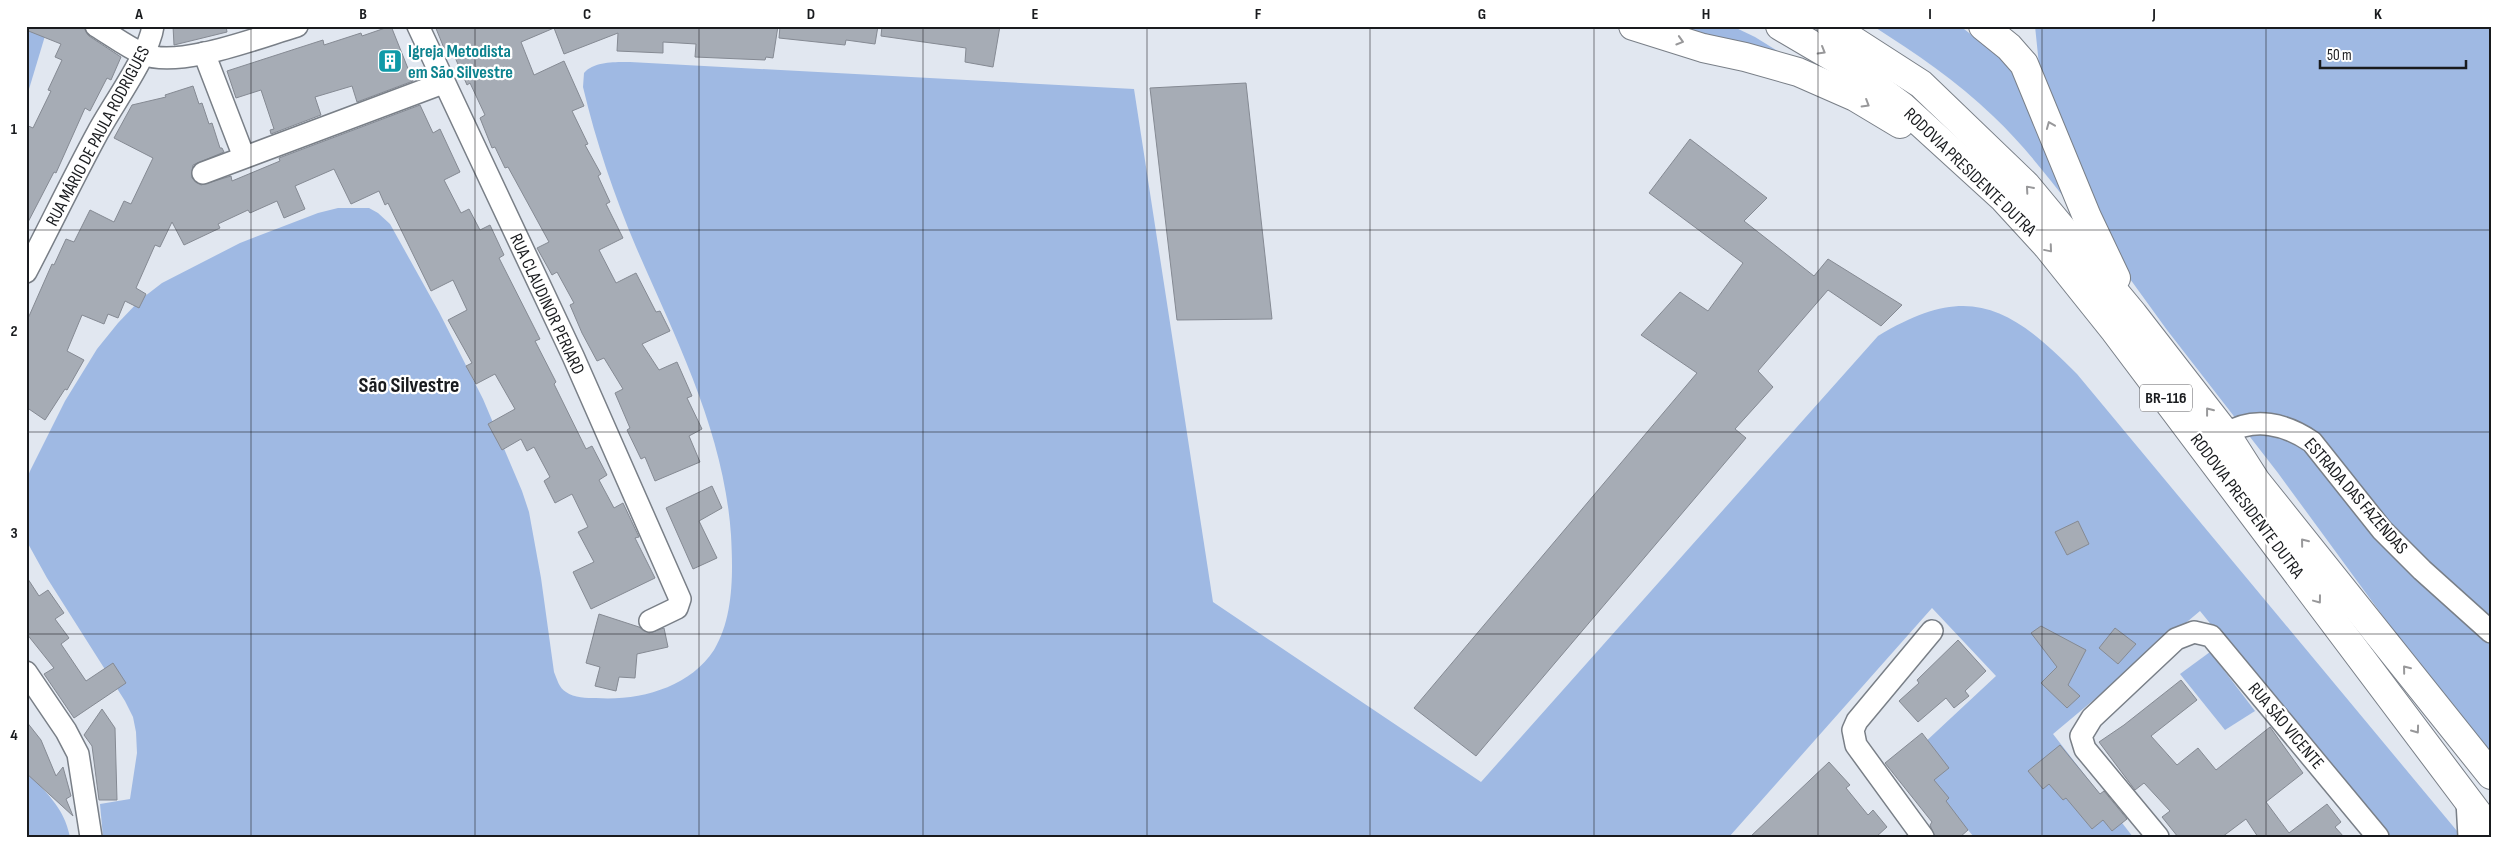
<svg xmlns="http://www.w3.org/2000/svg" width="2517" height="863" font-family="'Sofia Sans Condensed',sans-serif">
<style>
.green{fill:#9fb9e3}
.building{fill:#a6acb5;stroke:#858a93}
.lines{fill:none;stroke-linecap:round;stroke-linejoin:round}
.minor-casing{stroke:#797f87;stroke-width:24}
.motorway-casing{stroke:#797f87;stroke-width:30}
.minor{stroke:#fff;stroke-width:21}
.motorway{stroke:#fff;stroke-width:28}
.oneway{stroke:#98989a}
.grid{fill:none;stroke:#191b1e;stroke-width:1;stroke-opacity:0.55}
.labels{text-anchor:middle;dominant-baseline:central;stroke-width:4.5;stroke-linejoin:round;paint-order:stroke}
.shield{fill:#fff;stroke:#5e5f62;stroke-width:1}
.shield-label{font-size:16px;font-weight:bold;fill:#191b1e}
.culture-label{font-size:18px;font-weight:bold;fill:#0d838f;stroke:#fff;text-anchor:start}
.street-label{font-size:18px;fill:#191b1e;stroke:#fff}
.district-label{font-size:22px;font-weight:bold;fill:#191b1e;stroke:#fff}
.neatline{fill:none;stroke:#191b1e;stroke-width:2}
.grid-label{font-size:16px;text-anchor:middle;font-weight:bold;fill:#191b1e}
</style>
<rect width="100%" height="100%" fill="#e1e7f0"/>
<g class="green">
<polygon points="26,26 48,26 26,99"/>
<polygon points="1670,26 1732,26 1755,37 1797,63"/>
<path d="M1873 26H1960L2011 65 2071 206C2046 175 2022 143 1993 116 1957 81 1915 53 1873 26Z"/>
<polygon points="2035,26 2491,26 2491,752 2393,630 2278,473 2167,330 2125,272 2110,242 2039,65"/>
<path d="M630 62 1134 89 1213 602 1481 782 1878 336C1968 281 2010 306 2077 374L2462 837H2384L2200 611 2053 734 2133 837H1974L1907 759 1996 676 1932 608 1729 837H103L100 804 130 799 137 753 136 732 133 717 125 701 47 578 26 540V481L30 471 65 401 97 349 118 323 140 300 162 283 240 243 318 213 338 208H369L378 213 390 224 439 312 483 399 522 491 529 512 541 578 554 672C557 679 559 688 566 692 574 698 587 698 596 698 639 701 689 688 714 650 734 617 733 572 731 535 724 432 676 339 636 247 614 195 596 142 583 87L584 73C594 61 616 62 630 62Z"/>
<polygon points="2210,652 2255,711 2225,730 2180,674"/>
<path d="M26 769C45 793 64 806 70 837H26Z"/>
</g>
<g class="building">
<polygon points="26,26 84,26 89,36 121,57 111,80 107,78 90,111 85,108 56,173 54,172 26,226 26,125 33,128 51,91 48,90 62,60 55,57 61,44 26,30"/>
<polygon points="173,26 226,26 227,32 174,45"/>
<polygon points="391,26 413,81 357,102 352,86 315,97 321,115 271,134 270,130 274,129 261,90 236,98 227,71 323,40 324,45 361,33 362,36"/>
<polygon points="435,26 778,26 773,58 766,57 765,60 695,57 696,44 663,42 663,53 617,51 618,33 564,54 554,28 521,42 534,75 564,61 584,106 572,111 588,144 585,145 601,174 598,176 610,202 606,204 623,238 599,250 616,283 636,273 656,312 660,311 670,331 642,344 659,370 677,362 692,396 687,398 702,429 689,436 700,462 655,481 645,457 641,459 627,430 630,428 615,393 623,389 604,358 597,361 582,333 570,305 574,303 557,272 552,275 537,248 549,242 508,167 505,168 495,147 492,148 480,118 485,115 470,83 467,85 454,55 448,58"/>
<polygon points="780,26 878,26 875,44 846,40 845,45 779,38"/>
<polygon points="882,26 1000,26 993,67 965,62 966,48 881,36"/>
<polygon points="1246,83 1272,319 1177,320 1150,88"/>
<polygon points="193,86 199,104 202,103 209,124 212,123 220,148 222,148 224,152 193,165 192,178 201,185 231,176 232,181 280,161 279,158 420,105 433,133 440,129 460,172 444,180 461,213 469,209 480,230 490,225 504,255 499,258 540,339 535,341 556,382 554,384 586,449 592,446 607,475 599,480 614,508 623,503 639,537 635,538 655,578 591,609 573,572 594,562 578,532 588,527 572,494 555,503 544,481 550,477 534,447 527,451 521,439 502,450 488,424 515,409 495,374 476,384 466,366 472,363 448,320 467,310 453,280 431,291 388,203 385,205 379,191 351,204 334,169 295,186 305,209 284,218 277,201 250,213 248,210 218,224 220,228 184,245 172,222 160,247 155,245 136,288 146,294 139,308 125,301 118,318 108,314 104,324 82,315 67,351 84,360 67,390 65,389 45,420 26,407 26,323 52,264 54,265 66,239 74,242 90,210 114,222 124,201 131,204 153,158 114,138 132,105 166,97 165,95"/>
<polygon points="1690,139 1767,198 1744,221 1814,276 1828,259 1902,305 1881,326 1828,290 1758,371 1773,387 1735,429 1746,438 1476,756 1414,708 1697,373 1641,335 1680,292 1708,311 1743,263 1649,193"/>
<polygon points="712,486 722,508 699,521 717,558 693,569 666,508"/>
<polygon points="2078,521 2089,544 2067,555 2055,532"/>
<polygon points="26,576 39,596 48,590 64,613 55,619 69,638 61,644 86,681 113,663 126,683 74,718 44,674 54,668 26,633"/>
<polygon points="599,614 639,627 649,633 664,628 668,647 637,654 635,678 619,677 616,691 595,686 600,667 586,663"/>
<polygon points="2041,626 2086,650 2068,685 2080,696 2067,708 2041,683 2057,667 2031,633"/>
<polygon points="2115,628 2136,644 2118,664 2099,648"/>
<polygon points="1958,640 1986,671 1965,691 1969,696 1954,708 1946,698 1918,722 1899,701 1919,683 1917,680"/>
<polygon points="2181,680 2197,700 2151,736 2177,765 2198,748 2216,770 2270,727 2303,773 2266,802 2289,833 2327,804 2341,822 2335,827 2344,837 2258,837 2246,819 2222,837 2178,837 2162,817 2170,811 2144,783 2135,790 2099,742 2124,725"/>
<polygon points="102,709 115,728 117,800 99,800 92,746 84,735"/>
<polygon points="26,721 41,740 56,776 63,767 71,796 66,799 73,816 26,773"/>
<polygon points="1922,733 1949,768 1934,780 1949,798 1946,801 1968,830 1960,837 1935,837 1930,825 1932,822 1885,763"/>
<polygon points="2060,745 2100,794 2104,791 2127,819 2112,831 2103,820 2092,829 2066,798 2063,800 2049,784 2043,789 2028,771"/>
<polygon points="1829,762 1850,785 1846,788 1868,815 1873,810 1887,827 1876,837 1750,837"/>
</g>
<g class="lines">
<defs>
<g id="minor">
<path d="M96 26C111 35 127 47 143 54 179 69 259 37 297 26"/>
<polyline points="418,26 573,356 680,599 677,608 650,621"/>
<polyline points="204,53 244,157"/>
<polyline points="203,173 443,83"/>
<path d="M26 272C50 226 73 178 98 132 113 104 149 55 153 26"/>
<path d="M2226 434C2254 416 2286 424 2312 442L2382 530 2422 570 2491 632"/>
<polyline points="26,672 66,731 78,754 91,837"/>
<polyline points="2467,801 2469,837"/>
<polyline points="1923,837 1856,745 1853,730 1857,721 1932,631"/>
<polyline points="2158,837 2085,749 2081,736 2092,718 2176,639 2194,632 2211,636 2378,837"/>
</g>
<g id="motorway">
<polyline points="1633,26 1703,48 1745,57 1798,72 1855,97 1900,124"/>
<polyline points="1780,26 1848,66 1903,107 2004,199 2047,246 2115,331 2491,831"/>
<polyline points="1831,26 1921,84 2026,185 2133,314 2226,434 2256,481 2491,775"/>
<polyline points="1983,26 2009,47 2024,64 2087,217 2116,278"/>
</g>
</defs>
<use href="#minor" class="minor-casing"/>
<use href="#motorway" class="motorway-casing"/>
<use href="#minor" class="minor"/>
<use href="#motorway" class="motorway"/>
</g>
<defs><path id="oneway-chevron" d="M-2-3.5L2.5 0L-2 3.5" fill="none" stroke-width="1.6" stroke-linecap="round" stroke-linejoin="round" transform="scale(1.25)"/></defs>
<g class="oneway">
<use href="#oneway-chevron" transform="translate(1680 41) rotate(17)"/>
<use href="#oneway-chevron" transform="translate(1822 51) rotate(30)"/>
<use href="#oneway-chevron" transform="translate(1866 104) rotate(31)"/>
<use href="#oneway-chevron" transform="translate(2050 125) rotate(-112)"/>
<use href="#oneway-chevron" transform="translate(2029 189) rotate(-131)"/>
<use href="#oneway-chevron" transform="translate(2049 249) rotate(50)"/>
<use href="#oneway-chevron" transform="translate(2209 411) rotate(-128)"/>
<use href="#oneway-chevron" transform="translate(2304 542) rotate(-129)"/>
<use href="#oneway-chevron" transform="translate(2318 600) rotate(53)"/>
<use href="#oneway-chevron" transform="translate(2406 669) rotate(-129)"/>
<use href="#oneway-chevron" transform="translate(2416 730) rotate(54)"/>
</g>
<path class="grid" d="M251 26V837M475 26V837M699 26V837M923 26V837M1147 26V837M1370 26V837M1594 26V837M1818 26V837M2042 26V837M2266 26V837M26 230H2491M26 432H2491M26 634H2491"/>
<defs>
<symbol id="building-square" viewBox="-11 -11 22 22"><rect x="-9" y="-9" width="18" height="18" rx="4" fill="#0f9aa8" stroke="#fff"/><path d="M-4-6H4V6H1V3H-1V6H-4ZM-2.5-4.3h1.7v1.8h-1.7ZM.8-4.3h1.7v1.8H.8ZM-2.5-1h1.7V.8h-1.7ZM.8-1h1.7V.8H.8Z" fill="#fff"/></symbol>
</defs>
<g fill-rule="evenodd">
<use href="#building-square" x="376" y="47" width="28" height="28"/>
</g>
<g class="labels">
<rect class="shield" x="2140" y="384.5" width="52" height="27" rx="4"/>
<g class="shield-label">
<text x="2166" y="398">BR-116</text>
</g>
<g class="culture-label">
<text x="408" y="51">Igreja Metodista<tspan x="408" dy="21">em São Silvestre</tspan></text>
</g>
<g class="street-label">
<text transform="translate(98 136) rotate(-62)">RUA MÁRIO DE PAULA RODRIGUES</text>
<text transform="translate(1970 172) rotate(44)">RODOVIA PRESIDENTE DUTRA</text>
<text transform="translate(547 304) rotate(65)">RUA CLAUDINOR PERIARD</text>
<text transform="translate(2356 496) rotate(49)">ESTRADA DAS FAZENDAS</text>
<text transform="translate(2247 506) rotate(53)">RODOVIA PRESIDENTE DUTRA</text>
<text transform="translate(2286 726) rotate(50)">RUA SÃO VICENTE</text>
</g>
<g class="district-label">
<text x="409" y="385">São Silvestre</text>
</g>
</g>
<rect width="2517" height="863" fill="none" stroke="#ffffff" stroke-width="55"/>
<path d="M2320 60v8h146v-8" fill="none" stroke="#191b1e" stroke-width="2.5"/>
<text x="2327" y="60" font-size="15" fill="#191b1e" stroke="#ffffff" stroke-width="4" paint-order="stroke">50 m</text>
<rect x="28" y="28" width="2462" height="808" class="neatline"/>
<g class="grid-label">
<text x="139" y="19">A</text>
<text x="363" y="19">B</text>
<text x="587" y="19">C</text>
<text x="811" y="19">D</text>
<text x="1035" y="19">E</text>
<text x="1258" y="19">F</text>
<text x="1482" y="19">G</text>
<text x="1706" y="19">H</text>
<text x="1930" y="19">I</text>
<text x="2154" y="19">J</text>
<text x="2378" y="19">K</text>
<text x="14" y="134">1</text>
<text x="14" y="336">2</text>
<text x="14" y="538">3</text>
<text x="14" y="740">4</text>
</g>
</svg>
